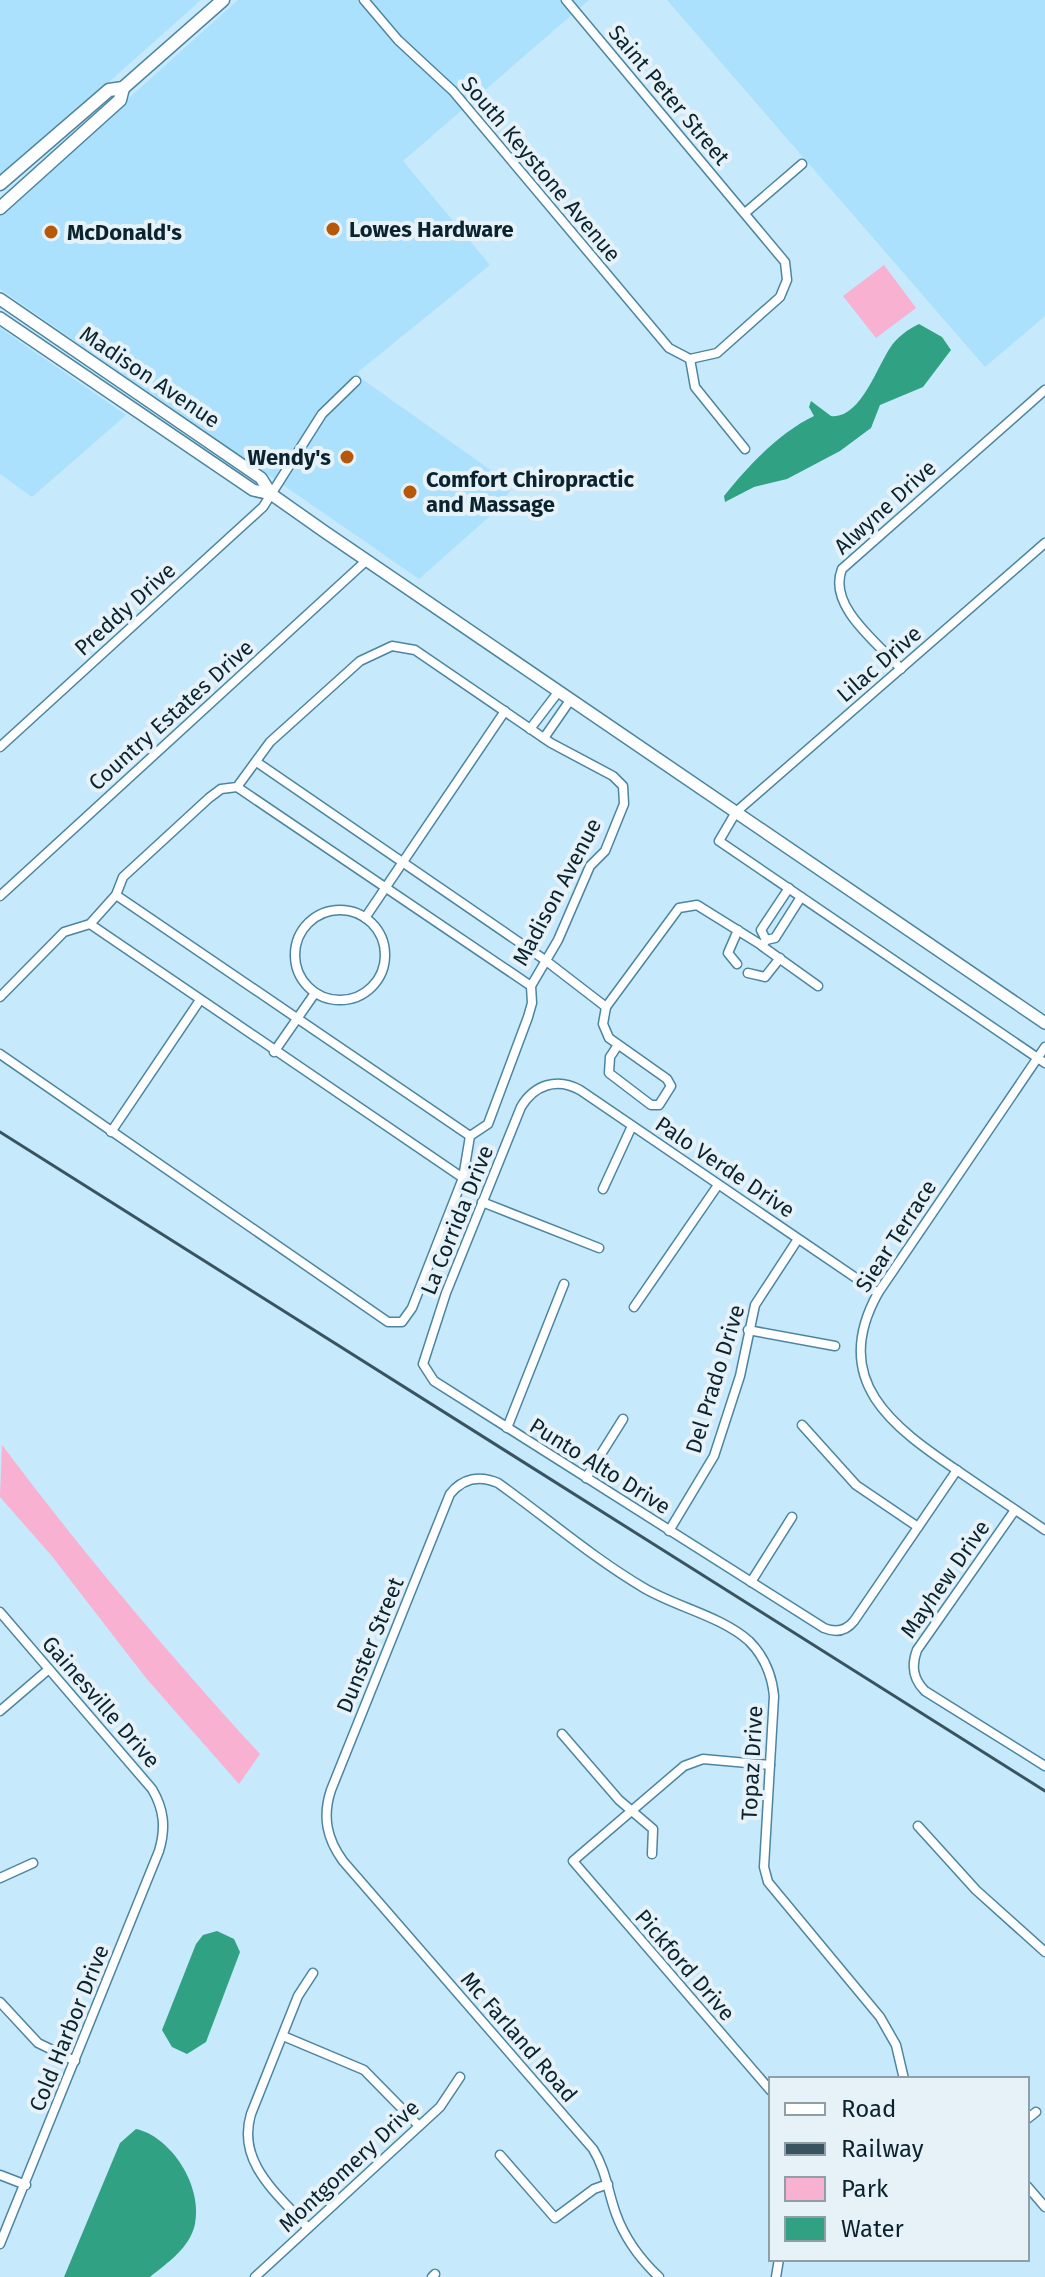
<svg xmlns="http://www.w3.org/2000/svg" width="1045" height="2277" font-family="'Fira Sans',sans-serif">
<style>
.built{fill:#ace1fd}
.green{fill:#f8b1d1}
.water{fill:#30a283}
.lines{fill:none;stroke-linecap:round;stroke-linejoin:round}
.street-casing{stroke:#4c85a1;stroke-width:11}
.secondary-casing{stroke:#4c85a1;stroke-width:14}
.primary-casing{stroke:#4c85a1;stroke-width:15}
.street{stroke:#fff;stroke-width:8}
.secondary{stroke:#fff;stroke-width:11}
.primary{stroke:#fff;stroke-width:12}
.rail{stroke:#395461;stroke-width:3}
.poi-dot{fill:#b6570a;stroke:#e6f2f8;stroke-width:3}
.labels{text-anchor:middle;dominant-baseline:central;stroke-width:8;stroke-linejoin:round;paint-order:stroke}
.street-label{font-size:22px;fill:#0b232e;stroke:#e6f2f8}
.poi-label{font-size:22px;font-weight:bold;fill:#0b232e;stroke:#e6f2f8;text-anchor:start}
</style>
<rect width="100%" height="100%" fill="#c6e9fb"/>
<g class="built">
<polygon points="0,0 201,0 0,179"/>
<polygon points="238,0 589,0 403,161 490,265 358,372 362,379 513,486 499,508 419,579 0,289 0,214"/>
<polygon points="667,0 1045,0 1045,316 985,367"/>
<polygon points="0,328 126,415 32,497 0,474"/>
</g>
<g class="green">
<polygon points="884,265 916,308 876,338 843,296"/>
<path d="M2 1445C83 1553 169 1655 260 1754L239 1784 146 1678 51 1555 0 1497Z"/>
</g>
<g class="water">
<path d="M919 324 942 337 951 350 923 387 880 405 871 428 840 451 787 479 754 487 725 502 724 496C747 467 780 432 814 416L809 407 811 401 831 416C860 420 878 365 890 348 897 337 907 330 919 324Z"/>
<polygon points="217,1931 234,1939 240,1952 206,2042 187,2054 172,2047 162,2030 196,1944 203,1935"/>
<path d="M136 2129C172 2137 203 2187 195 2224 190 2248 167 2263 150 2277H64L120 2143Z"/>
</g>
<g class="lines">
<defs>
<g id="street">
<polyline points="364,0 398,40 453,91 669,348 690,359 717,353 780,297 787,280 785,262 566,0"/>
<polyline points="745,213 802,164"/>
<polyline points="690,359 695,387 745,449"/>
<polyline points="1045,543 736,812 719,841 1045,1063"/>
<path d="M901 669C878 643 827 606 842 569L1045 390"/>
<polyline points="530,729 559,691"/>
<polyline points="544,738 571,699"/>
<polyline points="0,747 263,507 322,414 356,381"/>
<polyline points="258,763 545,960 606,1007 679,908 697,905 763,946"/>
<polyline points="237,787 531,986"/>
<polyline points="789,888 761,930 766,940 762,946 818,986"/>
<polyline points="116,895 470,1136"/>
<polyline points="0,896 367,560"/>
<circle cx="340" cy="955" r="45"/>
<polyline points="365,918 505,711"/>
<polyline points="90,924 463,1178"/>
<polyline points="766,940 775,938 801,897"/>
<polyline points="737,964 728,953 738,930"/>
<polyline points="748,973 765,977 780,958"/>
<polyline points="0,997 64,932 90,924 116,895 123,877 209,798 221,789 237,787 270,742 360,661 392,646 415,650 551,743 613,776 623,786 624,804 605,851 590,866 558,940 531,986 532,1003 528,1017 488,1124 470,1136 463,1178 412,1308 402,1322 388,1322 0,1054"/>
<polyline points="606,1007 603,1024 609,1038 667,1079 671,1086 659,1105 651,1105 609,1073 610,1057 618,1045"/>
<path d="M1045 1047 878 1293C829 1381 893 1427 958 1471 987 1491 1016 1510 1045 1530"/>
<polyline points="274,1052 315,993"/>
<polyline points="111,1132 200,1000"/>
<polyline points="603,1189 632,1126"/>
<polyline points="482,1202 599,1248"/>
<path d="M878 1293 580 1090C557 1077 534 1085 521 1107L446 1293 423 1364 434 1381 824 1628C836 1633 846 1631 854 1621L957 1470"/>
<polyline points="634,1307 718,1185"/>
<polyline points="748,1330 835,1346"/>
<polyline points="802,1425 856,1485 918,1527"/>
<polyline points="507,1428 564,1284"/>
<polyline points="586,1478 623,1419"/>
<path d="M1015 1510 917 1650C911 1666 913 1679 925 1691L1045 1766"/>
<polyline points="669,1531 714,1456 740,1376 755,1305 798,1239"/>
<polyline points="751,1582 792,1517"/>
<path d="M0 1612 152 1789C164 1809 166 1828 159 1851L0 2244"/>
<polyline points="0,1711 49,1669"/>
<polyline points="562,1734 619,1800 653,1829 652,1854"/>
<polyline points="770,1765 703,1759 684,1766 573,1861 771,2091"/>
<polyline points="918,1826 976,1890 1045,1952"/>
<polyline points="0,1878 33,1863"/>
<polyline points="0,2002 38,2043 75,2061"/>
<polyline points="283,2036 364,2070 419,2126"/>
<polyline points="1027,2119 1036,2112"/>
<polyline points="500,2155 555,2218 594,2189 608,2184"/>
<polyline points="0,2175 26,2185"/>
<polyline points="1027,2186 1045,2207"/>
<path d="M308 2228C279 2195 236 2163 251 2114L298 1996 313 1973"/>
<polyline points="255,2277 440,2107 460,2077"/>
<polyline points="432,2277 435,2274"/>
<path d="M659 2277C640 2259 625 2239 616 2214 608 2192 606 2170 593 2149L343 1861C327 1839 322 1817 331 1790L450 1494C463 1478 480 1475 498 1483 547 1518 593 1558 644 1588 676 1607 721 1616 749 1641 764 1656 772 1675 774 1696L764 1867 768 1882 880 2017 896 2045 904 2079"/>
<polyline points="776,2277 779,2259"/>
</g>
<g id="secondary">
<polyline points="0,299 261,478 271,494 325,532 1045,1023"/>
<polyline points="0,318 253,490 271,494"/>
</g>
<g id="primary">
<polyline points="0,184 109,90 123,88 223,0"/>
<polyline points="0,208 120,100 123,88"/>
</g>
</defs>
<use href="#street" class="street-casing"/>
<use href="#secondary" class="secondary-casing"/>
<use href="#primary" class="primary-casing"/>
<use href="#street" class="street"/>
<use href="#secondary" class="secondary"/>
<use href="#primary" class="primary"/>
<polyline class="rail" points="0,1132 1045,1791"/>
</g>
<g class="poi-dot">
<circle cx="333" cy="229" r="8"/>
<circle cx="51" cy="232" r="8"/>
<circle cx="347" cy="457" r="8"/>
<circle cx="410" cy="492" r="8"/>
</g>
<g class="labels">
<g class="street-label">
<text transform="translate(669 95) rotate(50)">Saint Peter Street</text>
<text transform="translate(541 169) rotate(50)">South Keystone Avenue</text>
<text transform="translate(150 377) rotate(34)">Madison Avenue</text>
<text transform="translate(885 507) rotate(-42)">Alwyne Drive</text>
<text transform="translate(125 609) rotate(-42)">Preddy Drive</text>
<text transform="translate(879 664) rotate(-41)">Lilac Drive</text>
<text transform="translate(171 715) rotate(-42)">Country Estates Drive</text>
<text transform="translate(557 892) rotate(-62)">Madison Avenue</text>
<text transform="translate(725 1167) rotate(34)">Palo Verde Drive</text>
<text transform="translate(457 1220) rotate(-68)">La Corrida Drive</text>
<text transform="translate(896 1236) rotate(-57)">Siear Terrace</text>
<text transform="translate(715 1379) rotate(-73)">Del Prado Drive</text>
<text transform="translate(600 1466) rotate(32)">Punto Alto Drive</text>
<text transform="translate(945 1579) rotate(-55)">Mayhew Drive</text>
<text transform="translate(370 1645) rotate(-68)">Dunster Street</text>
<text transform="translate(101 1702) rotate(49)">Gainesville Drive</text>
<text transform="translate(752 1763) rotate(-87)">Topaz Drive</text>
<text transform="translate(685 1965) rotate(49)">Pickford Drive</text>
<text transform="translate(69 2028) rotate(-68)">Cold Harbor Drive</text>
<text transform="translate(519 2037) rotate(49)">Mc Farland Road</text>
<text transform="translate(349 2166) rotate(-43)">Montgomery Drive</text>
</g>
<g class="poi-label">
<text x="349" y="229">Lowes Hardware</text>
<text x="67" y="232">McDonald's</text>
<text x="331" y="457" text-anchor="end">Wendy's</text>
<text x="426" y="479">Comfort Chiropractic<tspan x="426" dy="25">and Massage</tspan></text>
</g>
</g>
<rect x="769" y="2077" width="260" height="184" fill="#e6f2f8" stroke="#8e9fa7" stroke-width="2"/>
<rect x="785" y="2103" width="40" height="12" fill="#ffffff" stroke="#8e9fa7" stroke-width="2"/>
<text x="841" y="2117" font-size="24" fill="#0b232e">Road</text>
<rect x="785" y="2143" width="40" height="12" fill="#395461" stroke="#8e9fa7" stroke-width="2"/>
<text x="841" y="2157" font-size="24" fill="#0b232e">Railway</text>
<rect x="785" y="2177" width="40" height="24" fill="#f8b1d1" stroke="#8e9fa7" stroke-width="2"/>
<text x="841" y="2197" font-size="24" fill="#0b232e">Park</text>
<rect x="785" y="2217" width="40" height="24" fill="#30a283" stroke="#8e9fa7" stroke-width="2"/>
<text x="841" y="2237" font-size="24" fill="#0b232e">Water</text>
</svg>
